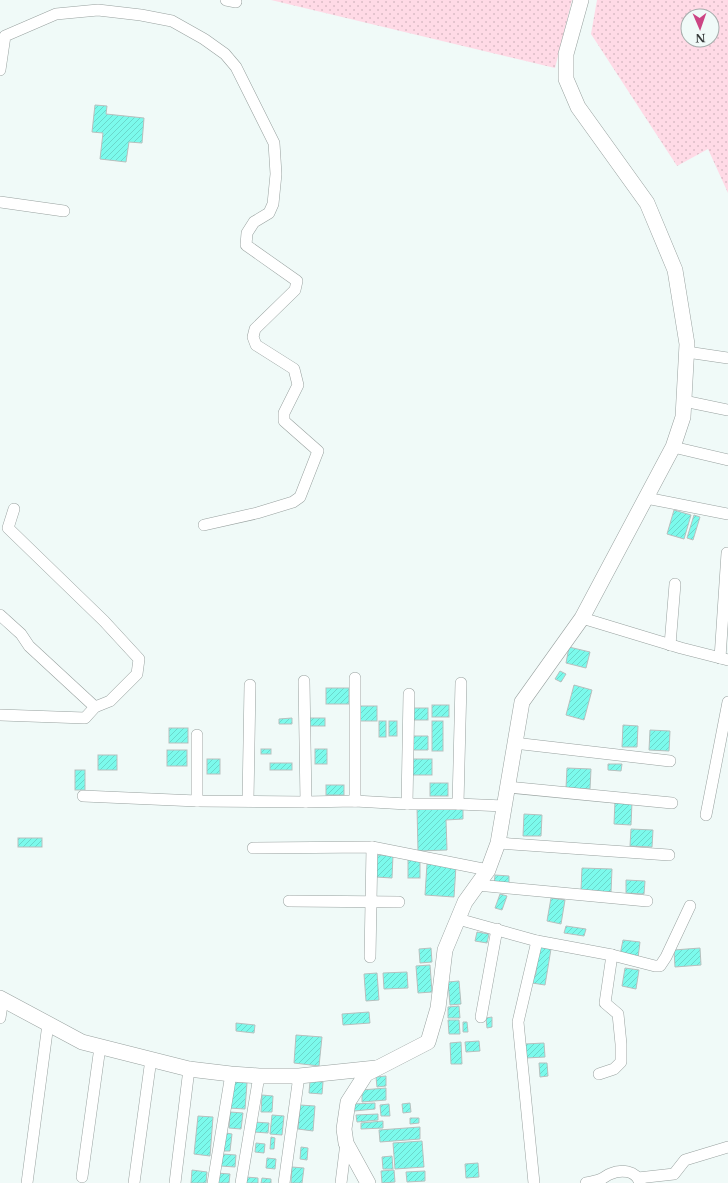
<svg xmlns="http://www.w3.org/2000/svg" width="728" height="1183" font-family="'Libre Baskerville',serif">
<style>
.grass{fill:url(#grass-dots);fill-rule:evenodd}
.building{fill:url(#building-hatch);stroke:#b7c0be}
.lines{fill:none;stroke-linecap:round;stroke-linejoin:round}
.street-casing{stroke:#98a19f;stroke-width:12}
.secondary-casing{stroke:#98a19f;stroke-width:16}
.street{stroke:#fff;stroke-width:11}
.secondary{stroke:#fff;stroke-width:15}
</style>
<defs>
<pattern id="grass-dots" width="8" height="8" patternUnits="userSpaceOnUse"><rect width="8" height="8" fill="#ffdae6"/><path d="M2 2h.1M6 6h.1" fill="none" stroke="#dbbcc6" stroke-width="1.8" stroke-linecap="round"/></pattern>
<pattern id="building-hatch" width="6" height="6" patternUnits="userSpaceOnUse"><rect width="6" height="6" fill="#7bfaec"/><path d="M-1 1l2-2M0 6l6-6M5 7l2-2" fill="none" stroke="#6bd7cb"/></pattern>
</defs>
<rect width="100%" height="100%" fill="#f0faf8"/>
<g class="grass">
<polygon points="271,0 572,0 555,68"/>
<path d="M597 0H728V193L708 149 677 166 591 34ZM688 16H712V40H688Z"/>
</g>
<g class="building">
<polygon points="95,105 107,106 106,114 144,118 142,143 129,142 126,162 100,159 103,133 92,132"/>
<polygon points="674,510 691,515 684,539 667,534"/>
<polygon points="694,515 700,517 693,540 687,538"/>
<polygon points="569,647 590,652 586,668 566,663"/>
<polygon points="560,671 566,674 561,682 555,679"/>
<polygon points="574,685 592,690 584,720 566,715"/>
<rect x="326" y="688" width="23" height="16"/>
<rect x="432" y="705" width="17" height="12"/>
<rect x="358" y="706" width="19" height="15"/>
<rect x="411" y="708" width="17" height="12"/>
<polygon points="292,718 292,724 279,724 279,719"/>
<rect x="307" y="718" width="18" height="8"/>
<rect x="379" y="721" width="7" height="16"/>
<rect x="389" y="721" width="8" height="15"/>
<rect x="432" y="721" width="11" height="30"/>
<polygon points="623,725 638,726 637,747 622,747"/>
<rect x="169" y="728" width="19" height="15"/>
<polygon points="650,730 670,731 669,751 649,750"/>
<polygon points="412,736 428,736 428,750 413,750"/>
<rect x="261" y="749" width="10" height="5"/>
<rect x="315" y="749" width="12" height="15"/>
<rect x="167" y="750" width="20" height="16"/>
<rect x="98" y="755" width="19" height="15"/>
<rect x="207" y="759" width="13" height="15"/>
<rect x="410" y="759" width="22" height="16"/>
<rect x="270" y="763" width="22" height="7"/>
<polygon points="608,764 622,764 621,771 608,770"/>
<polygon points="567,768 591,769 590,789 566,788"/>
<rect x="75" y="770" width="10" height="20"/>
<rect x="430" y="783" width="18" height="13"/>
<rect x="326" y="785" width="18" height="10"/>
<polygon points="615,801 632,802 631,825 614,824"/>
<polygon points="463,806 463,819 446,820 447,850 418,851 417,807"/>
<polygon points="524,814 542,815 541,836 523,836"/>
<polygon points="631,829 653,830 652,847 630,846"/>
<rect x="18" y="838" width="24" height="9"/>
<polygon points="377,855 393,855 392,878 376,877"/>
<rect x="408" y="859" width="12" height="19"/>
<polygon points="427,864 456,866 454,897 425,895"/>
<polygon points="582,868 612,869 611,892 581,890"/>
<polygon points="495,875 509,876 509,886 494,885"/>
<polygon points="626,880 645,881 644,894 626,893"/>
<polygon points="500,894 507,896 502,910 495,908"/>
<polygon points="551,898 565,900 561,924 547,921"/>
<polygon points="566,926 586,929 584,936 564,933"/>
<polygon points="477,932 489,934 487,943 475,941"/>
<polygon points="623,940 640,942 638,958 620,955"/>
<polygon points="539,947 551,949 545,985 532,983 536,973"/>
<polygon points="431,948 432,962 420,963 419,949"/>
<polygon points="700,948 701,965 675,967 674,950"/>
<polygon points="430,965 432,992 418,993 416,966"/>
<polygon points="625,968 639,970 636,989 622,986"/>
<polygon points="407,972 408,988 384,989 383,973"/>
<polygon points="377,973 379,1000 366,1001 364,974"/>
<polygon points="459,981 461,1004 450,1005 448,982"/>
<polygon points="459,1006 460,1018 448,1018 448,1007"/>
<polygon points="369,1012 370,1023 343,1025 342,1014"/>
<polygon points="492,1017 492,1027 487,1028 486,1018"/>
<polygon points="448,1020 459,1020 460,1034 449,1034"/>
<polygon points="463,1022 467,1022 468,1032 463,1032"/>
<polygon points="236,1023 255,1025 254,1033 236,1031"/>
<polygon points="296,1035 322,1037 319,1066 294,1063"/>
<polygon points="479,1041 480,1051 466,1052 465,1042"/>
<polygon points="461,1042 462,1064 451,1064 450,1043"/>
<polygon points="544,1043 545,1057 526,1058 525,1044"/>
<polygon points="539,1063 547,1063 548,1076 540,1077"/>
<polygon points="386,1076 386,1086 377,1087 376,1077"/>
<polygon points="231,1081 247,1083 245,1109 229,1108"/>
<polygon points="310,1081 323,1082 322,1094 309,1093"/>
<polygon points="386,1088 386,1100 362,1102 362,1090"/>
<polygon points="262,1095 273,1096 272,1112 261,1112"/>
<polygon points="375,1103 375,1109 354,1111 354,1104"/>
<polygon points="410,1103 411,1112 403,1113 402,1104"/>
<polygon points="389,1104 390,1116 381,1116 380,1105"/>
<polygon points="300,1105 315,1106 313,1131 298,1129"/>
<polygon points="230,1112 243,1113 241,1129 229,1128"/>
<polygon points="378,1114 378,1120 357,1122 356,1115"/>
<polygon points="272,1115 284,1116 282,1135 270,1134"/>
<polygon points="198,1116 213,1117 210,1156 194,1154"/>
<polygon points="410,1118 419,1118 419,1123 410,1124"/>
<polygon points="383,1121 383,1128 361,1129 361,1123"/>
<polygon points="254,1122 269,1123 268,1133 254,1132"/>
<polygon points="420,1127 420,1139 380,1142 379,1130"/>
<polygon points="226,1133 232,1134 230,1151 224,1151"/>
<polygon points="271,1137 275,1138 274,1149 270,1149"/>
<polygon points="422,1141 424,1167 395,1169 393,1143"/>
<polygon points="256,1143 265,1144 264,1153 255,1152"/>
<polygon points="301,1147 308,1148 307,1160 300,1159"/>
<polygon points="222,1154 236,1155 235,1167 221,1166"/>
<polygon points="392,1156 393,1169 383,1169 382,1157"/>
<polygon points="267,1158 276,1159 275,1169 266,1168"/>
<polygon points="478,1163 479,1177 466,1178 465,1164"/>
<polygon points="292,1167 304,1168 302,1183 291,1183"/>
<polygon points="192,1170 207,1172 206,1183 191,1183"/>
<polygon points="394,1170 395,1182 382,1183 381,1171"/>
<polygon points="425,1171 425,1181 407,1182 406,1172"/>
<polygon points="216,1173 230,1174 229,1183 216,1183"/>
<polygon points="246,1177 258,1178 258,1183 245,1183"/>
<polygon points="262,1178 271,1179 271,1183 261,1183"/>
</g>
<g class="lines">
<defs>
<g id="street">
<polyline points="226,0 236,2"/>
<polyline points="0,70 5,36 56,14 98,10 141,15 172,21 204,39 225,54 236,67 274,143 276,174 273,204 269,213 254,222 247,233 246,245 297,281 295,290 255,329 253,337 256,345 294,369 298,385 284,413 284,421 318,451 300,497 293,502 257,513 204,525"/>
<polyline points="0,202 64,211"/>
<polyline points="687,352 728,358"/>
<polyline points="684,401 728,410"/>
<polyline points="673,447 728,460"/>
<polyline points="646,498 728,514"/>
<polyline points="0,615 21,634 29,646 95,707"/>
<polyline points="582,618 681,648 728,660"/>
<polyline points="670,645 675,584"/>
<polyline points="720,658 727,553"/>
<polyline points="304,681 306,802"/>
<polyline points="0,715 85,718 95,707 110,701 137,674 139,659 104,621 8,528 14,509"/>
<polyline points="514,743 670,761"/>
<polyline points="507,787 672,803"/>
<polyline points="83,796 197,801 306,802 355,801 407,804 458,804 504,806"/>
<polyline points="197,801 197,735"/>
<polyline points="248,801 250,685"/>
<polyline points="355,801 355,678"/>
<polyline points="407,804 409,694"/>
<polyline points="458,804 461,683"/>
<polyline points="706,815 728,702"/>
<polyline points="498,843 669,855"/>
<polyline points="253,848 372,847 488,870"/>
<polyline points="477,885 647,901"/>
<polyline points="289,901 399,902"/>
<polyline points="458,919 537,941 612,955 655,966 660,966 666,957 690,906"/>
<polyline points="370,957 372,847"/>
<polyline points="481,1017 497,929"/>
<polyline points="0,1018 3,999"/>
<polyline points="599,1074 614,1069 621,1062 621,1044 618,1014 605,1003 612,955"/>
<polyline points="82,1177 100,1047"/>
<polyline points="638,1178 674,1174 685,1160 728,1147"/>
<polyline points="27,1183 48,1024"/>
<polyline points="134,1183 151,1059"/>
<polyline points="175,1183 189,1069"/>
<polyline points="213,1183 231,1074"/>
<polyline points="241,1183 259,1076"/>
<polyline points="284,1183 299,1076"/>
<polyline points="341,1183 346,1143"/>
<polyline points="534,1183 518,1022 537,941"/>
<path d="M586 1183C591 1182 596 1181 601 1179 604 1178 607 1175 610 1174 621 1169 636 1170 640 1183"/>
</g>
<g id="secondary">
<polyline points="0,998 82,1042 189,1069 231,1074 259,1076 299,1076 376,1068"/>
<polyline points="368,1183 346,1143 344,1129 348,1102 366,1074 428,1042 438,1008 445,950 465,902 488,870 498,843 522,702 582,618 673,447 683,417 687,344 675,270 647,203 578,107 566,79 566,54 581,0"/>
</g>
</defs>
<use href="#street" class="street-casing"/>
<use href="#secondary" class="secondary-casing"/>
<use href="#street" class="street"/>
<use href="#secondary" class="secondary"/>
</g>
<g transform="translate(700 28) rotate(178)"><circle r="19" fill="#f0faf8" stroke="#a6adac"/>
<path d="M0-3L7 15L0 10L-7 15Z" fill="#cc4584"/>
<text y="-6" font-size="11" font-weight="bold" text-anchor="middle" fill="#363a3a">N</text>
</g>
</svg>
